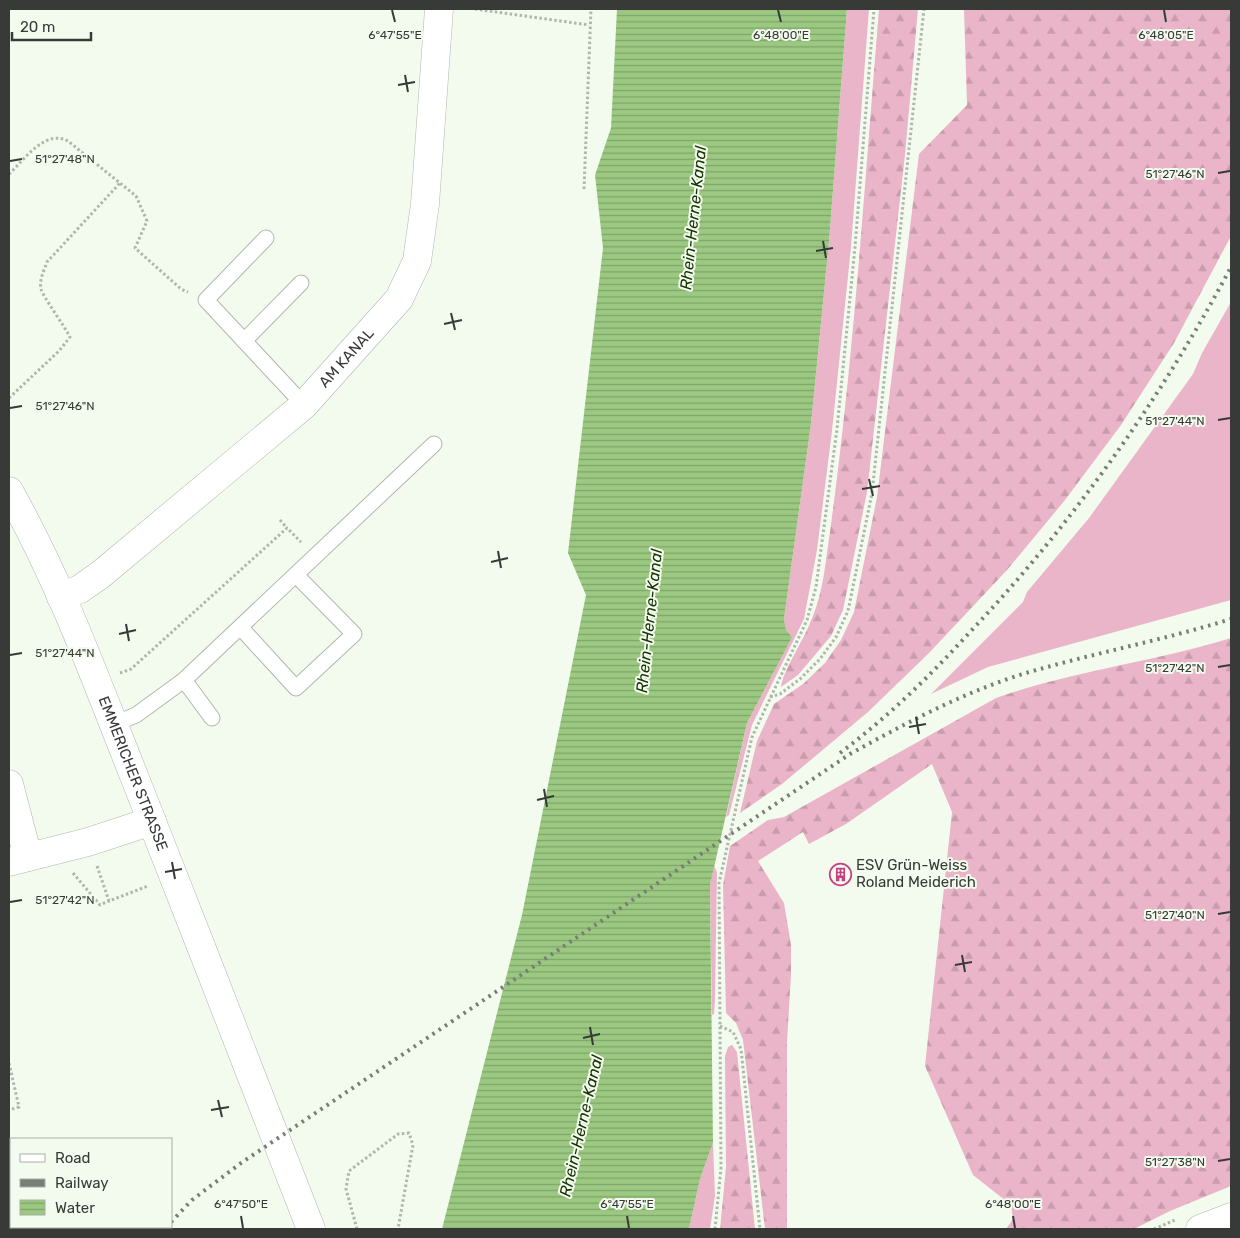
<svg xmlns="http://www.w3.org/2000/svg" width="1240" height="1238" font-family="Rubik,sans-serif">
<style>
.grass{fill:#eab5c8}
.forest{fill:url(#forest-firs)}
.water{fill:url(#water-rules)}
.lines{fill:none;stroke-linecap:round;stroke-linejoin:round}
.lane-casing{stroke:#b0b7ad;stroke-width:17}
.street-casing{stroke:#b0b7ad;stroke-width:29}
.secondary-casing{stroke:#b0b7ad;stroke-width:29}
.path{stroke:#afb6ac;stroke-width:3;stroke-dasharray:2.5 2.5;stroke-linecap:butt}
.lane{stroke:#fff;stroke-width:15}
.street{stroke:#fff;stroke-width:28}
.secondary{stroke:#fff;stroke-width:28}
.rail{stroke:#787d76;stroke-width:4;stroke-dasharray:2.5 5;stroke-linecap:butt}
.ticks{fill:none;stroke:#373a36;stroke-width:2}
.labels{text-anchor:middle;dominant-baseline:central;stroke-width:4;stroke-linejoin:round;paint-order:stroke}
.street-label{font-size:15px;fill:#373a36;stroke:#f3fbef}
.poi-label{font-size:15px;fill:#373a36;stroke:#f3fbef;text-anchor:start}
.water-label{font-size:16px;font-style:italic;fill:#153200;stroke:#f3fbef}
.ticks-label{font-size:12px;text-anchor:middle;fill:#373a36;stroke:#f3fbef;stroke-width:4;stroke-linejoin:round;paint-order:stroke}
</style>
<defs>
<pattern id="forest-firs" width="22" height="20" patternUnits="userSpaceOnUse" patternTransform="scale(1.25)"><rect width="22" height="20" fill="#eab5c8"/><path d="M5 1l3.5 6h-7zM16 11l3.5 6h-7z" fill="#c99cac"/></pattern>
<pattern id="water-rules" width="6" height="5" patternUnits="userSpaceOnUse" patternTransform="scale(1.25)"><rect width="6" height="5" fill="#9cc981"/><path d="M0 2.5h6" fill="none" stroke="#80a46a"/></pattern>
</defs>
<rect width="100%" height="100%" fill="#f3fbef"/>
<g class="grass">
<polygon points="847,9 869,9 851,247 832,431 817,550 804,619 752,725 729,815 726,817 747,723 791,638 786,630 784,619 811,424 829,242"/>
<polygon points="1231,302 1231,600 988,667 931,694 1023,602 1027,592 1089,518 1193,374 1202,353"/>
<polygon points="714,866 717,872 715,999 714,1014 712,1015 710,885"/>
<polygon points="713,1143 715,1196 710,1229 689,1229 700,1179"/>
</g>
<g class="forest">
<path d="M879 9H918L905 155 867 492 854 556 843 610 831 636 798 675 781 687C782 673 804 639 810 623 820 601 824 577 827 553 853 373 864 190 879 9Z"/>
<polygon points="964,9 1231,9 1231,236 1174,343 1121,425 1065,500 1007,570 929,653 868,712 782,784 740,813 757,741 774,704 803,684 825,663 841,640 854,612 877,497 919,154 967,105"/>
<path d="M1231 638V1186L1170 1211 1134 1229H1006L1013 1219 1011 1205 973 1175 925 1066 952 812 932 764 846 824 809 844 803 832 758 861 784 903 791 945V974L787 1042V1229H765L743 1040 736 1023 726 1013 723 885 730 846 768 820 784 817 996 698C1072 671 1154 662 1231 638Z"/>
<polygon points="732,1045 737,1052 755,1229 720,1229 726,1167 725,1056 728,1047"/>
</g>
<polygon class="water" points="617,9 847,9 829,242 811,424 784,619 786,630 792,637 747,723 710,885 713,1143 700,1179 689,1229 442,1229 522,915 586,595 568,553 603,248 595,175 611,128"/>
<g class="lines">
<defs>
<g id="lane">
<polyline points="266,238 206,300 304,405"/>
<polyline points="244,341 301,283"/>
<polyline points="241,628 296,688 354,634 296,575"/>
<polyline points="184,680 212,718"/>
<polyline points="114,724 136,715 184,680 434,444"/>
</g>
<g id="street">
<path id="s1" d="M61 597 80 589 100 575 304 405 399 299 417 261 425 204 439 9"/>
<polyline points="9,784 28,857"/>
<polyline points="9,862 88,842 152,821"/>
</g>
<g id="secondary">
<path id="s2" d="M9 491C61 583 97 683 136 781 195 930 253 1080 311 1229"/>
<polyline points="1200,1229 1231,1217"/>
</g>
</defs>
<use href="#lane" class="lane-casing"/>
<use href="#street" class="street-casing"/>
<use href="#secondary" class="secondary-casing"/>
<g class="path">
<polyline points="475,9 589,25"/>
<path d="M9 174C25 159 45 129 68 141L136 196 147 221 135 248 181 289 188 292"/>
<polyline points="584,189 591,9"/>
<path d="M9 398 59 351 70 337C65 327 42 295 41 289 39 280 44 271 47 262L120 183"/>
<polyline points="280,520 287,528"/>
<polyline points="120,673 131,669 287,528 301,542"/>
<polyline points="770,697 780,694 800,679 820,659 836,637 848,611 872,493 924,9"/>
<polyline points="97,866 109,901 148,886"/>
<polyline points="73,873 100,905 109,901"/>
<polyline points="720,1026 733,1032 741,1049 760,1229"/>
<polyline points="9,1063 19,1107 9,1110"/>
<polyline points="357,1229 346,1189 349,1171 398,1134 409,1133 413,1145 398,1229"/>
<polyline points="715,1229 721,1168 719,883 752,737 807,620 816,587 837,429 855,247 874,9"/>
<polyline points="1154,1229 1175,1220"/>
</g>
<use href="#lane" class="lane"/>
<use href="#street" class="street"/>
<use href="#secondary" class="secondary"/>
<g class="rail">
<path d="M840 753C888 717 930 676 970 632 1073 523 1160 400 1231 267"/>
<path d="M171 1222 192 1200 241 1163 850 754C906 723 964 692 1026 673 1094 653 1164 640 1231 619"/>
</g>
</g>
<path class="ticks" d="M392 10 395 22M778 10 781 22M1164 10 1166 22M405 75 408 92M398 85 415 82M10 161 22 159M1218 173 1230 171M823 241 826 258M816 251 833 248M451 313 455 330M444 324 462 320M10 408 22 406M1218 420 1230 418M869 479 873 496M862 489 880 486M498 551 501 568M491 562 508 558M126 624 129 641M119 634 136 630M10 655 22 653M1218 667 1230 665M916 717 919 734M909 727 926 724M544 789 547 807M537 800 554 796M172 862 175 879M165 872 182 869M10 902 22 900M1218 914 1230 912M962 955 965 972M955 965 972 962M590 1027 593 1045M583 1038 600 1034M218 1100 222 1117M211 1110 229 1107M1218 1161 1230 1159M241 1216 243 1228M627 1216 629 1228M1013 1216 1015 1228"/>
<defs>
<symbol id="building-ring" viewBox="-11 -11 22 22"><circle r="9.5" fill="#f3fbef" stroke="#c7407f" stroke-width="1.5"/><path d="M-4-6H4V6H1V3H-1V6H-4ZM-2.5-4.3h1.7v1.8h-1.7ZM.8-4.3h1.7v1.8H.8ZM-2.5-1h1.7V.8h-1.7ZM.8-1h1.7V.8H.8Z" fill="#c7407f"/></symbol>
</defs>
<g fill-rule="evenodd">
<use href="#building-ring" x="828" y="862" width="25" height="25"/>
</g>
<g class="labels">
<g class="street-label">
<text stroke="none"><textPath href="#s1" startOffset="374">AM KANAL</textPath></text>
<text stroke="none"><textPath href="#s2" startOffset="309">EMMERICHER STRASSE</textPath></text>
</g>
<g class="poi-label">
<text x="856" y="865">ESV Grün-Weiss<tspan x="856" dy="17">Roland Meiderich</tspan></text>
</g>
<g class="water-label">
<text transform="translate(693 218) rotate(-84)">Rhein-Herne-Kanal</text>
<text transform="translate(649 621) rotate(-84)">Rhein-Herne-Kanal</text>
<text transform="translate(581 1126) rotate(-77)">Rhein-Herne-Kanal</text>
</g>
</g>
<g class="ticks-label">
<text x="395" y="39">6°47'55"E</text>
<text x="781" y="39">6°48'00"E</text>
<text x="1166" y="39">6°48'05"E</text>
<text x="65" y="163">51°27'48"N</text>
<text x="1175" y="178">51°27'46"N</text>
<text x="65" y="410">51°27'46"N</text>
<text x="1175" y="425">51°27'44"N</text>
<text x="65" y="657">51°27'44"N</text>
<text x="1175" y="672">51°27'42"N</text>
<text x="65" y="904">51°27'42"N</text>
<text x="1175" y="919">51°27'40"N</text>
<text x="1175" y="1166">51°27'38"N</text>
<text x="241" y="1208">6°47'50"E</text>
<text x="627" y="1208">6°47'55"E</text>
<text x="1013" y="1208">6°48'00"E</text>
</g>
<rect width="1240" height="1238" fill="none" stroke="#373a36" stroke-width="20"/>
<rect x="10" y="1138" width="162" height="90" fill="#f3fbef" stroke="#a8aea5"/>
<rect x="20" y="1154" width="25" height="8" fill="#ffffff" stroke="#a8aea5"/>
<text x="55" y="1163" font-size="15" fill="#373a36">Road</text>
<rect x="20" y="1179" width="25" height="8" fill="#787d76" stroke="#a8aea5"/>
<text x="55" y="1188" font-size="15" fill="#373a36">Railway</text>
<rect x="20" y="1200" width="25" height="15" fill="url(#water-rules)" stroke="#a8aea5"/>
<text x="55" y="1213" font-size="15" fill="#373a36">Water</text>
<path d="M12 32v8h79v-8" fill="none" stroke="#373a36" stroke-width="2.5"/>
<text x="20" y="32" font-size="15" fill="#373a36" stroke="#f3fbef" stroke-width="4" paint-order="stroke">20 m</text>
</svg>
